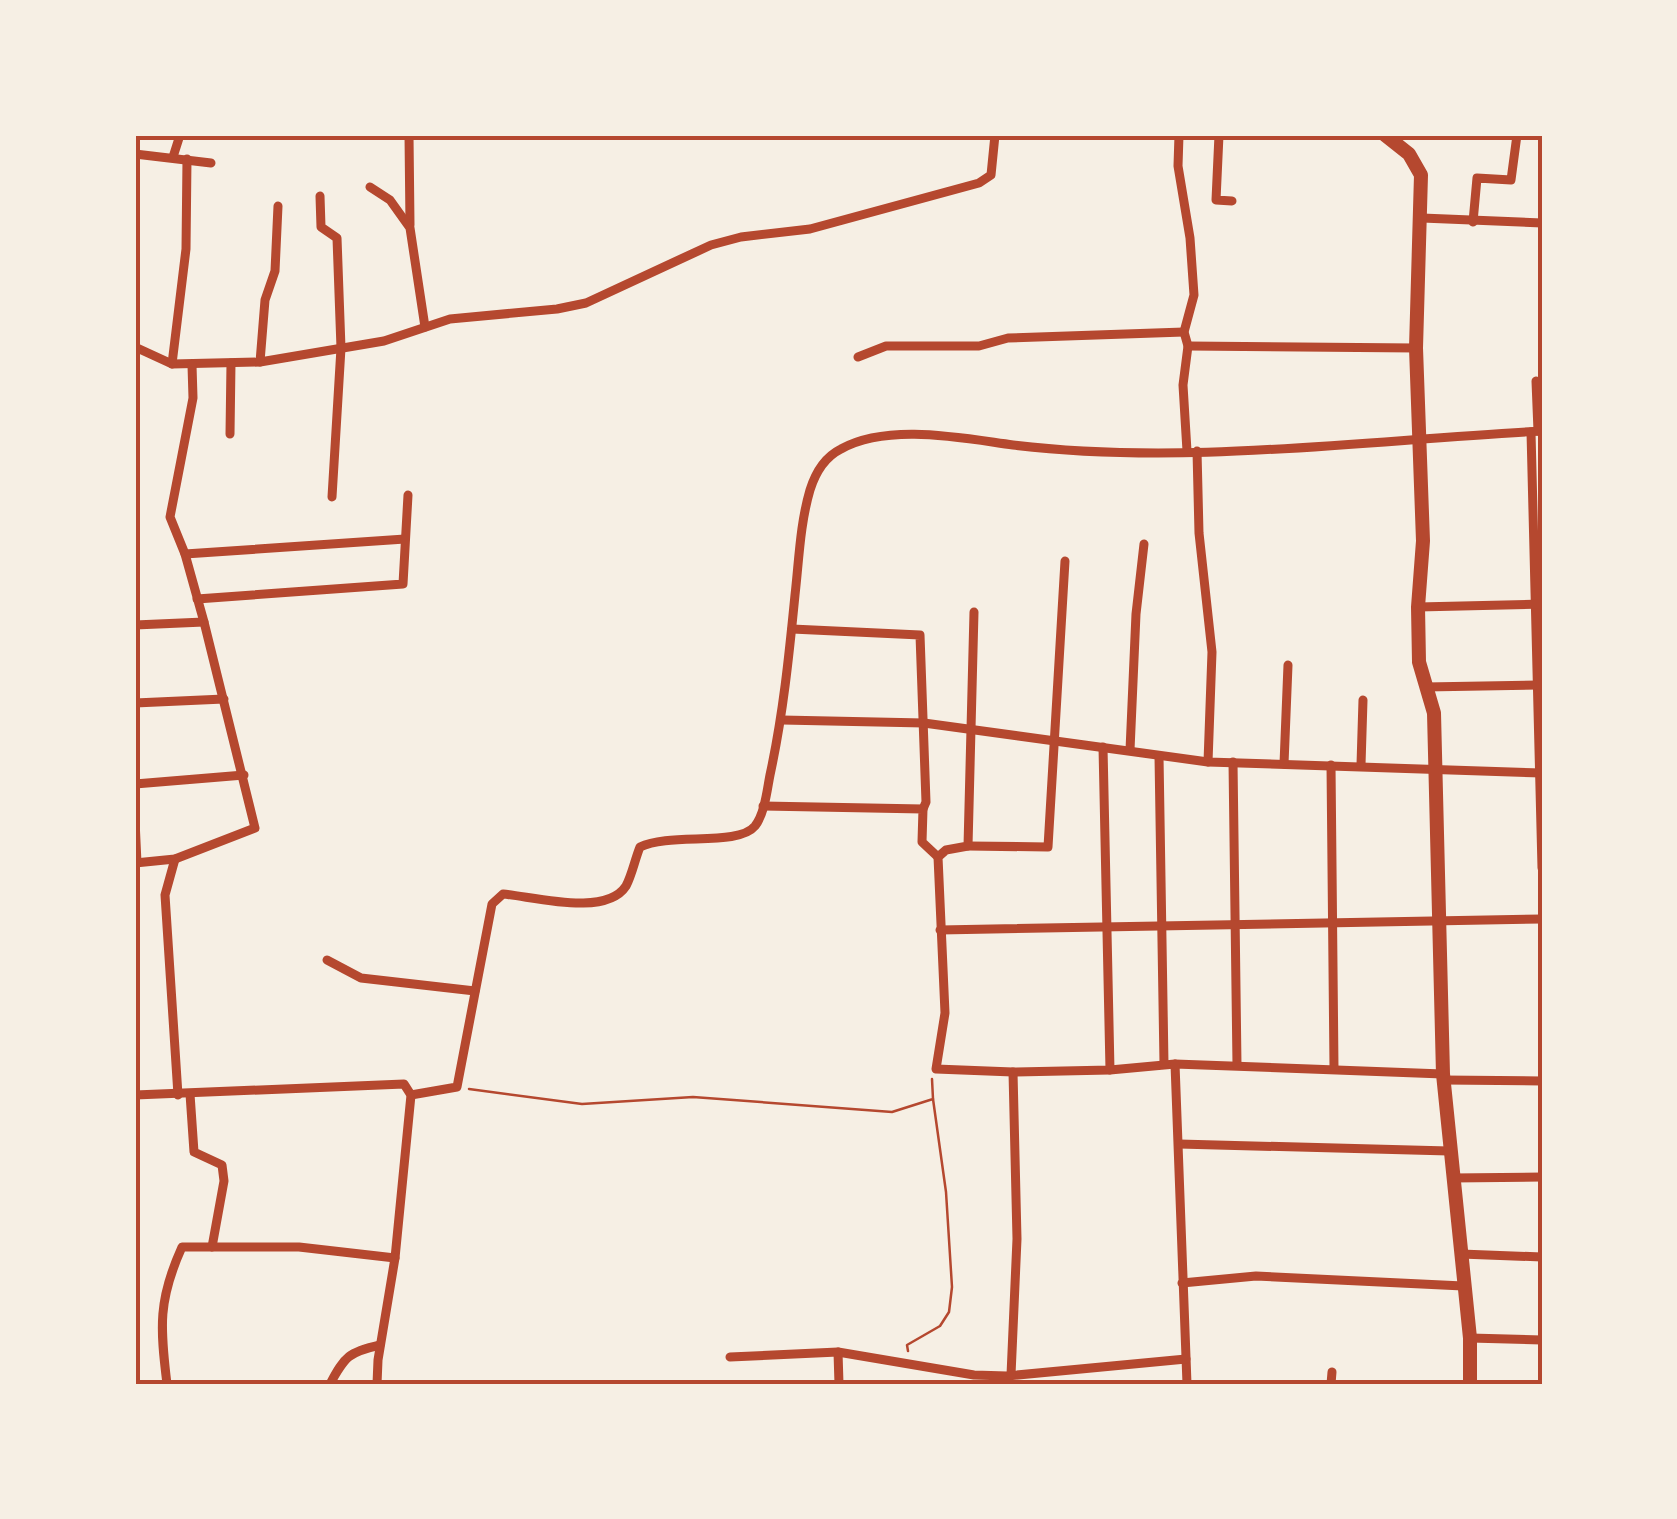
<svg xmlns="http://www.w3.org/2000/svg" width="1677" height="1519" font-family="'Fira Sans Condensed',sans-serif">
<style>
.lines{fill:none;stroke-linecap:round;stroke-linejoin:round}
.path{stroke:#b5482f;stroke-width:2.5}
.minor{stroke:#b5482f;stroke-width:9}
.primary{stroke:#b5482f;stroke-width:14}
.neatline{fill:none;stroke:#b5482f;stroke-width:4}
</style>
<rect width="100%" height="100%" fill="#f6efe4"/>
<g class="lines">
<g class="path">
<polyline points="469,1089 582,1104 693,1097 892,1112 933,1099 932,1079"/>
<polyline points="908,1351 907,1345 940,1326 949,1312 952,1287 946,1192 933,1099"/>
</g>
<g class="minor">
<polyline points="409,135 410,225"/>
<polyline points="1179,135 1178,166 1190,238 1194,295 1184,332 1188,346 1183,385 1187,451"/>
<polyline points="1219,135 1216,200 1232,201"/>
<polyline points="135,154 211,163"/>
<polyline points="173,157 180,135"/>
<polyline points="370,187 390,200 410,228 425,327"/>
<polyline points="320,196 321,227 337,238 341,348 332,497"/>
<polyline points="1422,218 1542,223"/>
<polyline points="1473,222 1477,178 1511,180 1517,135"/>
<polyline points="1188,346 1416,348"/>
<polyline points="135,347 172,364 260,362 384,341 450,319 557,309 586,303 711,245 741,237 810,229 979,183 991,175 995,135"/>
<polyline points="858,357 886,346 979,346 1008,338 1184,332"/>
<polyline points="260,362 265,300 275,271 278,206"/>
<polyline points="172,364 186,249 187,159"/>
<polyline points="1536,381 1538,431"/>
<polyline points="1531,432 1542,868"/>
<polyline points="230,434 231,363"/>
<polyline points="1197,451 1199,533 1212,652 1208,762"/>
<polyline points="185,554 405,539"/>
<polyline points="197,599 403,584 408,495"/>
<polyline points="1418,607 1542,604"/>
<polyline points="974,612 968,846 946,850 938,857 945,1013 936,1069 1013,1072 1110,1070 1175,1064 1443,1074"/>
<polyline points="135,625 204,622"/>
<polyline points="792,629 920,635 926,802 923,809"/>
<polyline points="1425,687 1538,685"/>
<polyline points="135,703 224,699"/>
<polyline points="782,720 924,723 1208,762 1542,773"/>
<polyline points="1103,747 1110,1070"/>
<polyline points="1130,750 1136,614 1144,544"/>
<polyline points="1159,756 1164,1064"/>
<polyline points="1233,762 1237,1065"/>
<polyline points="1284,764 1288,665"/>
<polyline points="1331,765 1334,1068"/>
<polyline points="1361,765 1363,700"/>
<polyline points="135,784 244,775"/>
<polyline points="763,806 923,809 922,842 938,857"/>
<polyline points="135,820 137,863"/>
<polyline points="968,846 1048,847 1065,561"/>
<polyline points="175,859 165,895 178,1095"/>
<polyline points="135,863 175,859 255,828 204,622 185,554 170,517 193,398 192,365"/>
<polyline points="940,930 1542,919"/>
<polyline points="327,960 361,978 475,991"/>
<polyline points="1175,1064 1187,1384"/>
<polyline points="1443,1080 1542,1081"/>
<polyline points="190,1094 194,1152 222,1165 224,1181 212,1247"/>
<polyline points="135,1095 404,1084 411,1095 395,1258 378,1360 377,1384"/>
<path d="M411 1095 457 1087 492 904 503 894C535 897 606 917 626 886 632 875 635 859 640 847 670 832 738 847 755 826 765 813 767 790 770 775 783 715 789 656 795 595 799 560 800 524 810 490 815 474 825 457 841 449 888 423 961 438 1013 445 1185 466 1368 440 1542 431"/>
<polyline points="1179,1144 1449,1151"/>
<polyline points="1452,1178 1542,1177"/>
<polyline points="1461,1254 1542,1257"/>
<polyline points="1182,1283 1256,1276 1463,1286"/>
<polyline points="1470,1338 1542,1340"/>
<polyline points="838,1352 839,1384"/>
<polyline points="730,1357 838,1352 974,1375 1007,1376 1186,1359"/>
<polyline points="1011,1375 1017,1239 1013,1072"/>
<path d="M167 1384C160 1327 158 1300 182 1247H299L395 1258"/>
<path d="M330 1384C345 1356 349 1352 380 1345"/>
<polyline points="1331,1384 1332,1372"/>
</g>
<polyline class="primary" points="1385,135 1409,154 1421,175 1416,348 1423,541 1418,607 1419,662 1434,713 1443,1074 1470,1338 1470,1384"/>
</g>
<rect width="1677" height="1519" fill="none" stroke="#f6efe4" stroke-width="275"/>
<rect x="138" y="138" width="1402" height="1244" class="neatline"/>
</svg>
